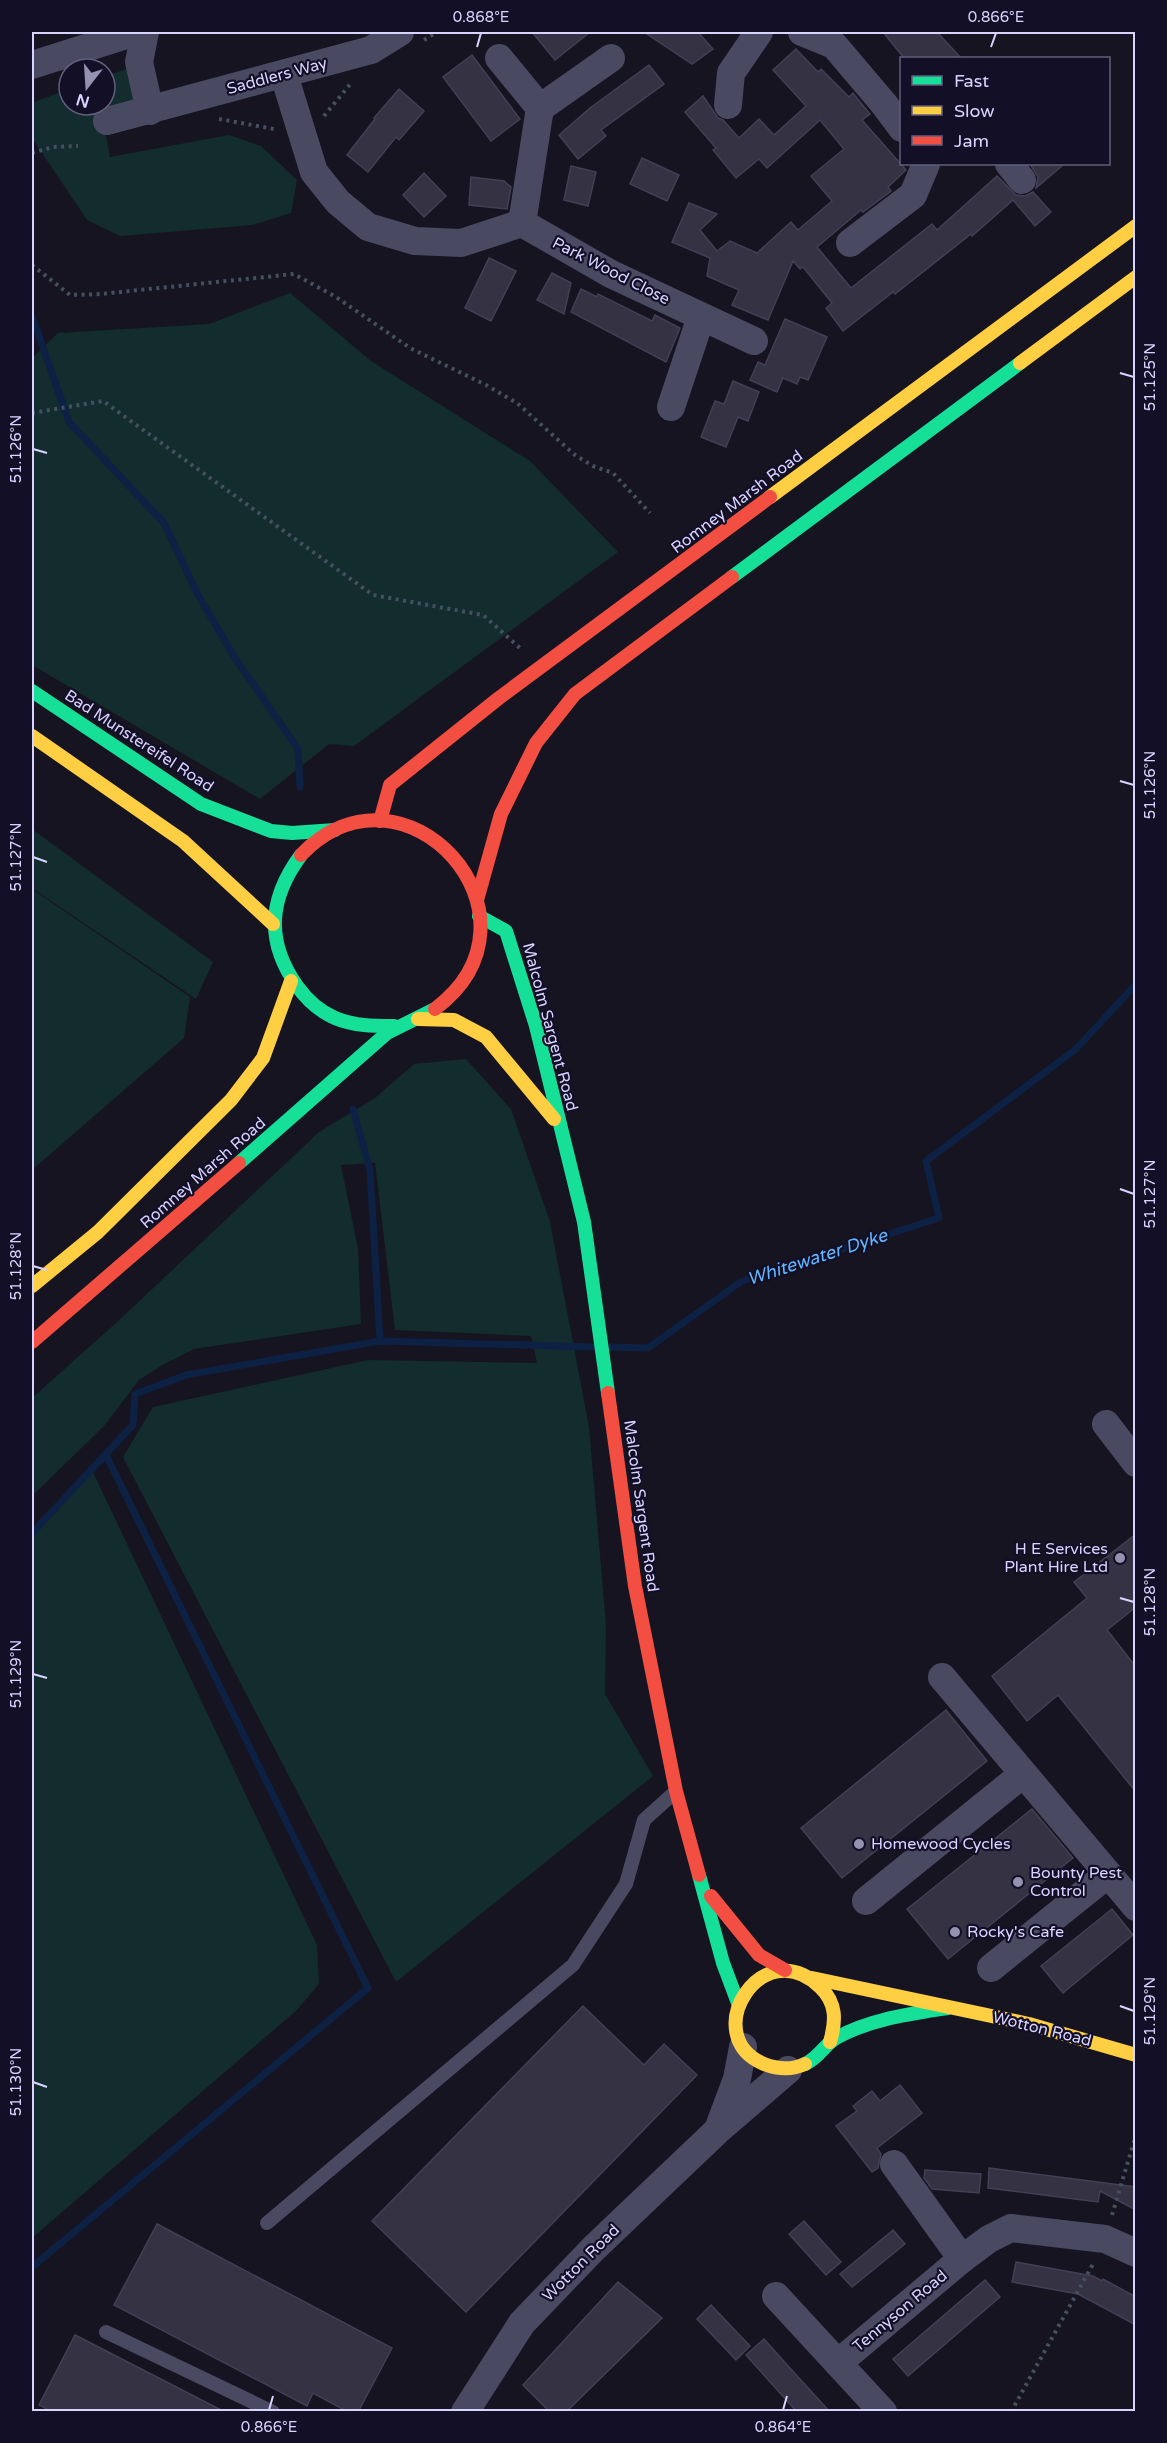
<svg xmlns="http://www.w3.org/2000/svg" width="1167" height="2443" font-family="'Varela Round',sans-serif">
<style>
.green{fill:#132c2d}
.lines{fill:none;stroke-linecap:round;stroke-linejoin:round}
.stream{stroke:#0d2144;stroke-width:7}
.building{fill:#343243;stroke:#433f54;stroke-width:1.5}
.path{stroke:#44505f;stroke-width:4;stroke-dasharray:3 4.5;stroke-linecap:butt}
.lane{stroke:#4a4962;stroke-width:14}
.street{stroke:#4a4962;stroke-width:28}
.fast{stroke:#16e098;stroke-width:14}
.slow{stroke:#ffcf43;stroke-width:14}
.jam{stroke:#f24e42;stroke-width:14}
.ticks{fill:none;stroke:#d9d4ff;stroke-width:2}
.poi-dot{fill:#9591b1;stroke:#130f26;stroke-width:2}
.labels{text-anchor:middle;dominant-baseline:central;stroke-width:4.5;stroke-linejoin:round;paint-order:stroke}
.street-label{font-size:16px;fill:#d9d4ff;stroke:#130f26}
.poi-label{font-size:16px;fill:#d9d4ff;stroke:#130f26;text-anchor:start}
.water-label{font-size:18px;font-style:italic;fill:#62b6ff;stroke:#130f26}
.neatline{fill:none;stroke:#d9d4ff;stroke-width:2}
.ticks-label{font-size:15px;text-anchor:middle;fill:#d9d4ff}
</style>
<rect width="100%" height="100%" fill="#161421"/>
<g class="green">
<polygon points="130,68 140,85 130,106 103,120 110,157 229,135 261,146 297,180 291,213 252,225 120,236 87,220 32,138 32,103 69,89 69,105 105,105 105,76"/>
<polygon points="290,293 371,361 530,461 618,552 354,746 329,744 260,799 32,665 32,358 58,333 209,324"/>
<polygon points="32,829 213,962 196,999 32,888"/>
<polygon points="32,889 190,997 184,1038 32,1170"/>
<polygon points="466,1059 511,1109 550,1222 589,1427 606,1625 605,1694 653,1776 396,1982 123,1457 153,1407 368,1360 537,1363 531,1336 395,1330 375,1163 341,1165 358,1249 361,1324 194,1349 164,1364 139,1380 104,1426 32,1496 32,1398 116,1323 319,1132 375,1098 414,1064"/>
<polygon points="92,1470 317,1945 319,1984 297,2010 32,2238 32,1533"/>
</g>
<g class="lines">
<g class="stream">
<polyline points="32,316 69,422 164,523 197,593 235,658 298,749 300,787"/>
<polyline points="353,1109 370,1170 380,1341"/>
<polyline points="610,1347 648,1348 742,1281 939,1218 926,1161 1076,1049 1136,984"/>
<polyline points="32,1533 133,1425 135,1394 186,1375 380,1341 593,1347"/>
<polyline points="32,2267 368,1988 106,1455"/>
</g>
</g>
<g class="building">
<polygon points="532,32 590,32 555,60"/>
<polygon points="644,32 698,32 713,49 692,64"/>
<polygon points="883,32 937,32 961,58 904,58"/>
<polygon points="796,49 818,72 821,69 849,97 853,93 870,114 862,120 906,170 888,187 891,191 863,212 861,210 817,247 851,288 932,224 937,230 997,176 1016,195 1025,196 1033,192 1051,212 1035,226 1013,200 972,236 971,234 895,294 893,292 843,331 826,308 832,303 803,267 800,269 793,261 768,320 732,305 739,290 707,276 710,258 672,242 689,203 717,214 700,230 717,251 730,241 757,253 791,222 798,230 832,201 811,176 844,149 820,120 767,168 759,159 736,178 713,150 716,148 685,112 703,96 718,118 723,120 739,138 759,119 774,135 806,106 773,70"/>
<polygon points="472,55 520,119 491,141 443,77"/>
<polygon points="649,65 664,84 601,130 606,136 578,159 559,135 590,108"/>
<polygon points="399,89 424,111 399,140 396,137 368,172 347,155 375,119 374,118"/>
<polygon points="642,158 679,175 667,201 630,184"/>
<polygon points="1030,164 1064,164 1036,188 1038,177"/>
<polygon points="571,166 596,172 588,206 564,200"/>
<polygon points="424,173 446,196 424,217 403,195"/>
<polygon points="471,177 504,181 511,187 507,209 469,205"/>
<polygon points="489,258 516,271 491,321 465,308"/>
<polygon points="552,273 571,283 564,314 537,300"/>
<polygon points="581,289 597,297 598,294 652,321 655,315 680,328 666,362 571,312"/>
<polygon points="785,319 827,337 808,380 800,377 797,384 783,378 777,392 750,380 758,362 765,365"/>
<polygon points="733,381 759,392 748,421 738,417 726,447 701,437 715,401 724,404"/>
<polygon points="1136,1534 1136,1607 1107,1630 1136,1667 1136,1792 1058,1695 1027,1721 992,1676 1087,1598 1074,1582"/>
<polygon points="946,1710 987,1761 842,1878 801,1828"/>
<polygon points="1032,1809 1073,1858 948,1959 907,1909"/>
<polygon points="1112,1909 1133,1935 1063,1993 1041,1966"/>
<polygon points="583,2006 644,2065 664,2044 697,2075 466,2312 372,2221"/>
<polygon points="900,2085 922,2113 877,2148 881,2154 878,2168 872,2172 836,2126 857,2111 853,2106 872,2091 880,2101"/>
<polygon points="989,2168 1136,2187 1136,2210 1100,2191 1098,2202 988,2188"/>
<polygon points="925,2170 981,2174 979,2193 932,2189 924,2178"/>
<polygon points="804,2221 841,2262 826,2275 789,2234"/>
<polygon points="157,2224 392,2348 358,2412 348,2412 313,2393 307,2406 114,2305"/>
<polygon points="893,2230 905,2244 852,2287 840,2274"/>
<polygon points="1016,2262 1093,2276 1102,2281 1103,2279 1136,2297 1136,2325 1078,2294 1012,2282"/>
<polygon points="985,2280 1000,2297 908,2376 893,2359"/>
<polygon points="618,2282 662,2318 566,2412 550,2412 523,2385"/>
<polygon points="711,2305 750,2346 736,2360 697,2319"/>
<polygon points="75,2335 225,2412 53,2412 39,2405"/>
<polygon points="764,2339 789,2367 830,2412 797,2412 746,2355"/>
</g>
<g class="lines">
<g class="path">
<polyline points="424,40 437,32"/>
<polyline points="324,116 352,82"/>
<polyline points="219,119 274,129"/>
<polyline points="32,153 53,147 78,146"/>
<polyline points="32,265 70,295 101,294 294,274 336,297 410,348 486,385 517,403 575,455 593,466 613,473 650,513"/>
<polyline points="32,413 103,401 373,595 483,615 521,649"/>
<polyline points="1112,2215 1136,2135"/>
<polyline points="1011,2412 1093,2264"/>
</g>
<g class="lane">
<polyline points="267,2223 573,1965 626,1884 644,1820 674,1793"/>
<polyline points="106,2332 273,2412"/>
</g>
<g class="street">
<polyline points="145,32 139,62 150,111"/>
<polyline points="802,32 834,45 884,104 902,128"/>
<polyline points="499,58 540,108"/>
<polyline points="32,65 136,32"/>
<polyline points="284,75 314,172 338,202 368,227 415,241 461,243 522,223 611,274 754,341"/>
<polyline points="728,105 731,73 759,32"/>
<polyline points="107,121 371,50 400,32"/>
<polyline points="1009,164 1022,180"/>
<polyline points="522,223 540,108 611,58"/>
<polyline points="850,243 913,195 926,164"/>
<polyline points="671,407 701,317"/>
<polyline points="1106,1424 1136,1463"/>
<polyline points="942,1677 1136,1907"/>
<polyline points="866,1901 1023,1774"/>
<polyline points="991,1968 1108,1874"/>
<polyline points="719,2127 737,2079 743,2047"/>
<polyline points="894,2164 962,2259"/>
<polyline points="776,2296 883,2412"/>
<polyline points="838,2363 962,2259 989,2239 1011,2228 1105,2239 1136,2253"/>
<polyline points="465,2412 522,2323 594,2248 717,2131 788,2070"/>
</g>
<g class="fast">
<polyline points="732,577 1020,363"/>
<polyline points="32,691 201,804 271,831 292,833 335,830"/>
<path d="M301 855C269 898 265 941 297 986 307 1000 319 1011 335 1018 354 1026 374 1026 394 1026"/>
<polyline points="479,916 506,931 536,1026 584,1222 608,1393"/>
<polyline points="239,1163 387,1033 435,1009"/>
<polyline points="699,1875 723,1963 738,2003"/>
<path d="M805 2064C819 2058 824 2045 836 2038 870 2019 910 2014 948 2008"/>
</g>
<g class="slow">
<polyline points="1020,363 1136,277"/>
<polyline points="770,497 1136,226"/>
<polyline points="32,736 183,841 273,924"/>
<polyline points="418,1019 454,1020 486,1037 554,1119"/>
<polyline points="32,1286 98,1232 231,1100 263,1058 291,981"/>
<polyline points="812,1978 1029,2024 1136,2055"/>
<path d="M805 2064C792 2070 777 2069 764 2064 697 2036 762 1931 820 1987 837 2003 836 2021 830 2042"/>
</g>
<g class="jam">
<polyline points="380,821 390,785 499,698 770,497"/>
<path d="M301 855C404 747 558 917 435 1009"/>
<polyline points="477,900 501,814 536,743 575,694 732,577"/>
<polyline points="32,1342 239,1163"/>
<polyline points="608,1393 635,1586 676,1791 699,1875"/>
<polyline points="711,1896 759,1955 785,1970"/>
</g>
</g>
<path class="ticks" d="M477 47 481 33M991 47 996 33M1120 373 1134 377M33 449 47 453M1120 781 1134 785M33 857 47 862M1120 1189 1134 1194M33 1266 47 1270M1120 1598 1134 1602M33 1674 47 1678M1120 2006 1134 2011M33 2082 47 2087M269 2410 273 2396M783 2410 787 2396"/>
<g class="poi-dot">
<circle cx="1120" cy="1558" r="6"/>
<circle cx="859" cy="1844" r="6"/>
<circle cx="1018" cy="1882" r="6"/>
<circle cx="955" cy="1932" r="6"/>
</g>
<g class="labels">
<g class="street-label">
<text transform="translate(277 76) rotate(-15)">Saddlers Way</text>
<text transform="translate(611 271) rotate(27)">Park Wood Close</text>
<text transform="translate(737 502) rotate(-37)">Romney Marsh Road</text>
<text transform="translate(139 741) rotate(33)">Bad Munstereifel Road</text>
<text transform="translate(550 1027) rotate(75)">Malcolm Sargent Road</text>
<text transform="translate(203 1173) rotate(-41)">Romney Marsh Road</text>
<text transform="translate(641 1506) rotate(82)">Malcolm Sargent Road</text>
<text transform="translate(1042 2029) rotate(14)">Wotton Road</text>
<text transform="translate(581 2263) rotate(-45)">Wotton Road</text>
<text transform="translate(900 2311) rotate(-40)">Tennyson Road</text>
</g>
<g class="poi-label">
<text x="1108" y="1549" text-anchor="end">H E Services<tspan x="1108" dy="18">Plant Hire Ltd</tspan></text>
<text x="871" y="1844">Homewood Cycles</text>
<text x="1030" y="1873">Bounty Pest<tspan x="1030" dy="18">Control</tspan></text>
<text x="967" y="1932">Rocky's Cafe</text>
</g>
<g class="water-label">
<text transform="translate(817 1257) rotate(-18)">Whitewater Dyke</text>
</g>
</g>
<rect width="1167" height="2443" fill="none" stroke="#130f26" stroke-width="66"/>
<rect x="900" y="57" width="210" height="108" fill="#130f26" stroke="#625e7d" stroke-width="1.5"/>
<rect x="912" y="76" width="30" height="9" fill="#16e098" stroke="#625e7d" stroke-width="1.5"/>
<text x="954" y="87" font-size="18" fill="#d9d4ff">Fast</text>
<rect x="912" y="106" width="30" height="9" fill="#ffcf43" stroke="#625e7d" stroke-width="1.5"/>
<text x="954" y="117" font-size="18" fill="#d9d4ff">Slow</text>
<rect x="912" y="136" width="30" height="9" fill="#f24e42" stroke="#625e7d" stroke-width="1.5"/>
<text x="954" y="147" font-size="18" fill="#d9d4ff">Jam</text>
<g transform="translate(87 87) rotate(197)"><circle r="28" fill="#130f26" stroke="#625e7d" stroke-width="1.5"/>
<path d="M0-4.5L10 22L0 15L-10 22Z" fill="#9591b1"/>
<text y="-9" font-size="16" font-weight="bold" text-anchor="middle" fill="#d9d4ff">N</text>
</g>
<rect x="33" y="33" width="1101" height="2377" class="neatline"/>
<g class="ticks-label">
<text x="481" y="22">0.868°E</text>
<text x="996" y="22">0.866°E</text>
<text transform="translate(1150 377) rotate(-90)" y="5">51.125°N</text>
<text transform="translate(16 449) rotate(-90)" y="5">51.126°N</text>
<text transform="translate(1150 785) rotate(-90)" y="5">51.126°N</text>
<text transform="translate(16 857) rotate(-90)" y="5">51.127°N</text>
<text transform="translate(1150 1194) rotate(-90)" y="5">51.127°N</text>
<text transform="translate(16 1266) rotate(-90)" y="5">51.128°N</text>
<text transform="translate(1150 1602) rotate(-90)" y="5">51.128°N</text>
<text transform="translate(16 1674) rotate(-90)" y="5">51.129°N</text>
<text transform="translate(1150 2011) rotate(-90)" y="5">51.129°N</text>
<text transform="translate(16 2082) rotate(-90)" y="5">51.130°N</text>
<text x="269" y="2432">0.866°E</text>
<text x="783" y="2432">0.864°E</text>
</g>
</svg>
